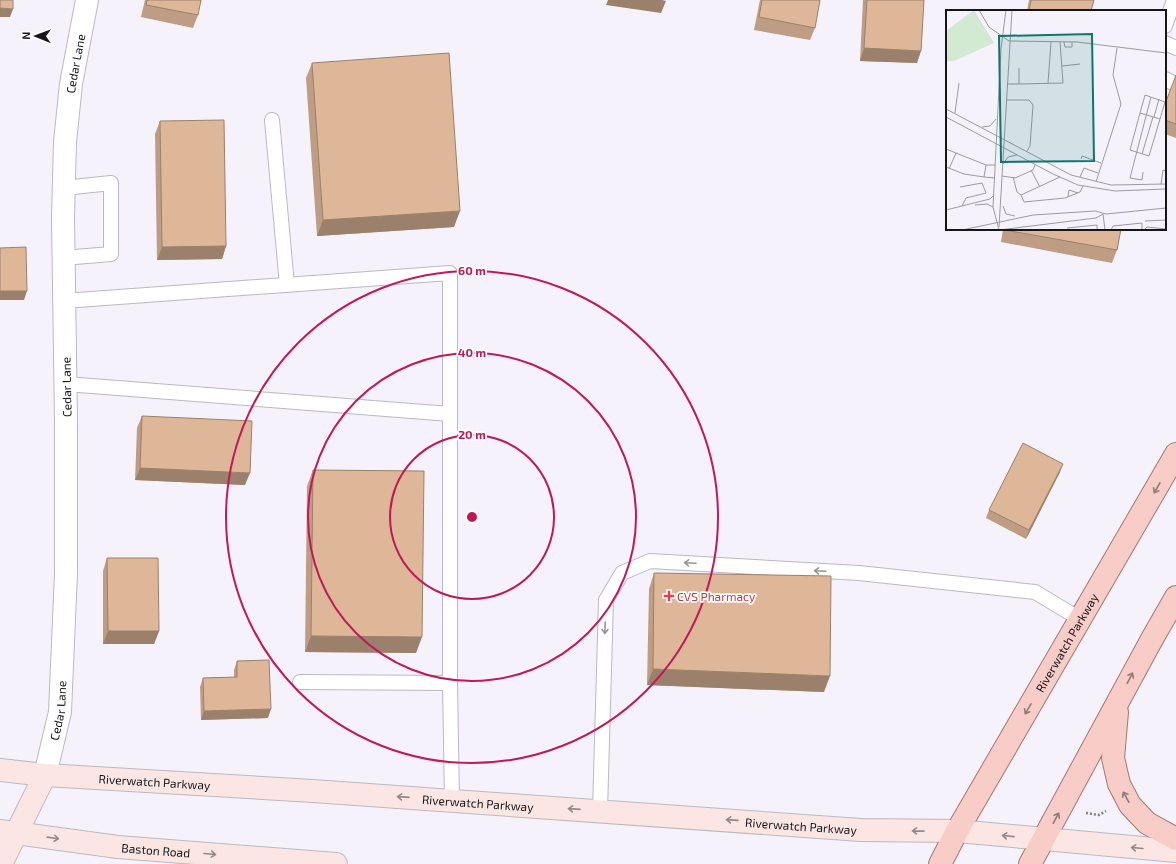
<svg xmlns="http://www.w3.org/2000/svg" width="1176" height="864" font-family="'Exo 2',sans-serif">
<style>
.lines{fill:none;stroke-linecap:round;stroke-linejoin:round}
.lane-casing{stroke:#bcb8c2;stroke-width:16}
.street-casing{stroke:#bcb8c2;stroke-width:24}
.secondary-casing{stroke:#bcb8c2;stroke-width:24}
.primary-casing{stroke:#a67672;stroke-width:24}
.path{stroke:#838087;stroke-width:2.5;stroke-dasharray:2 2;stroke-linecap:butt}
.lane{stroke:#fff;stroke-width:14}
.street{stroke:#fff;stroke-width:22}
.secondary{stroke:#fce6e3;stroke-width:22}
.primary{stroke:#f8ccc7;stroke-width:22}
.wall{fill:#bf9d84}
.shaded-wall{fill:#9b806b}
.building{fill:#deb799;stroke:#9b806b}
.oneway{stroke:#927a78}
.oneway2{stroke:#969697}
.oneway3{stroke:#948888}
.ring{fill:none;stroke:#c2185b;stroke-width:2}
.health-dot{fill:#e0444e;stroke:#fff;stroke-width:1.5}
.labels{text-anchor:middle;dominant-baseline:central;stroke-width:3.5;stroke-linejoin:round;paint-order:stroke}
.street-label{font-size:12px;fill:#161518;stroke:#fff}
.health-label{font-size:12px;fill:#be3a42;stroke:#fff;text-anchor:start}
.inset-road{fill:none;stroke:#9c9aa1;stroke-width:1}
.view{fill:#0f766e;fill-opacity:0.15;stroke:#0f766e;stroke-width:2}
.inset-edge{fill:none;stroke:#161518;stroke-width:2}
.centre{fill:#c2185b;stroke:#fff;stroke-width:2}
.ring-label{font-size:12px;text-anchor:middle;font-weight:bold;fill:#c2185b;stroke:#fff;stroke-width:3.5;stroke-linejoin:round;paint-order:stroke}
</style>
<rect width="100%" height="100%" fill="#f6f2fc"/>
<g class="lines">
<defs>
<g id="lane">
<polyline points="1165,26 1174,0"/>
<polyline points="1165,43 1176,48"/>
<polyline points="1165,79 1173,83"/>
<polyline points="272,120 287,285"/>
<polyline points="63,258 111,254 111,183 64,188"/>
<polyline points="64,301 450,273 450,683"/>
<polyline points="66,384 450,414"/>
<polyline points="300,682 450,683 452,801"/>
<polyline points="600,811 606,600 622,573 650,561 859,573 1035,592 1080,619"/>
</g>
<g id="street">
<path id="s1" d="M45 775 60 712 66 573V422L63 217 65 142 71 84 87 0"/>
</g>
<g id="secondary">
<path id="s2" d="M0 770 45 775 313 791 861 830 957 831 1176 851"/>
<path id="s3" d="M0 831 118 847 336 864"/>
<polyline points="1,864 45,775"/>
</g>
<g id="primary">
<polyline points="1117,712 1113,758 1119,784 1130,805 1147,823 1176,839"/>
<path id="s4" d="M940 864 957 831 1176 454"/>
<polyline points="1030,864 1152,639 1176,597"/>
</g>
</defs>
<use href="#lane" class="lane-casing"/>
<use href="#street" class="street-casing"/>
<use href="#secondary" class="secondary-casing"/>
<use href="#primary" class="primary-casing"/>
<polyline class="path" points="1086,813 1099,815 1106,811"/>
<use href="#lane" class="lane"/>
<use href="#street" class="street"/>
<use href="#secondary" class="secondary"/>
<use href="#primary" class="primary"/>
</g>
<g class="wall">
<polygon points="145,0 201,0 198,15 193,28 141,17"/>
<polygon points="760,0 820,0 815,28 810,40 754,30"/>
<polygon points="863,0 924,0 917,63 860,61"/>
<polygon points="1029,0 1094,0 1091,11 1027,11"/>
<polygon points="312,63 454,227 317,236 306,78"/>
<polygon points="1176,75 1176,138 1165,134 1165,104"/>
<polygon points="160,121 226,246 222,259 157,260 155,134"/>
<polygon points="1003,229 1121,229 1117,250 1112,263 1001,242"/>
<polygon points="142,416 245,485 135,480 137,428"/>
<polygon points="313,470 416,653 305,652 307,486"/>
<polygon points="1060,472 1026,539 986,518 989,510"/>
<polygon points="107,558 159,631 154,644 103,644 103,571"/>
<polygon points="654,573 824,692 647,685 649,589"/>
<polygon points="237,661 268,718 201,720 200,687 203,678 234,677 234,670"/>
</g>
<g class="shaded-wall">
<polygon points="608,0 662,0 666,1 661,13 606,5"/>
<polygon points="0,8 13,9 10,17 0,17"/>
<polygon points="864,48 921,51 917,63 860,61"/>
<polygon points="460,211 454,227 317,236 323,220"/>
<polygon points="226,246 222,259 157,260 162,247"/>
<polygon points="0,291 27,291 24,300 0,300"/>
<polygon points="1063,464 1060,472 1026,539 1029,530"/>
<polygon points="140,468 250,473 245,485 135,480"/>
<polygon points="108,631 159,631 154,644 103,644"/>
<polygon points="311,636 422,637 416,653 305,652"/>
<polygon points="653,669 830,676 824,692 647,685"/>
<polygon points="271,709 268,718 201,720 204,711"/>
</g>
<g class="building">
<polygon points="0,0 13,0 13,9 0,8"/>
<polygon points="147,0 201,0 198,15 146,5"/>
<polygon points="762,0 820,0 815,28 759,17"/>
<polygon points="867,0 924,0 921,51 864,48"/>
<polygon points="1031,0 1094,0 1091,11 1029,11"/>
<polygon points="449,53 460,211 323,220 312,63"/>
<polygon points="1176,75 1176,124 1165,120 1165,104"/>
<polygon points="224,120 226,246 162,247 160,121"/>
<polygon points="1005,229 1121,229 1117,250 1005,230"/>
<polygon points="26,247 27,291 0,291 0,248"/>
<polygon points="142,416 252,421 250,473 140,468"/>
<polygon points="1023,443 1063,464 1029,530 989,510"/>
<polygon points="313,470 424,471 422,637 311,636"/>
<polygon points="107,558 158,558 159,631 108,631"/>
<polygon points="654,573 831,576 830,676 653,669"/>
<polygon points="269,660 271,709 204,711 203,678 237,677 237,661"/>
</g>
<defs><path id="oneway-shaft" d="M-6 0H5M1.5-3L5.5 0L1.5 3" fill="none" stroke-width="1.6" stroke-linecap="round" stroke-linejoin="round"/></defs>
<g class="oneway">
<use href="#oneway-shaft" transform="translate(1157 488) rotate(119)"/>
<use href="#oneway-shaft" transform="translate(1130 678) rotate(-62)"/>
<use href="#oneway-shaft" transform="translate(1028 709) rotate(120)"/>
<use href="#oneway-shaft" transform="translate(1126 797) rotate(-119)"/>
<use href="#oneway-shaft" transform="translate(1056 818) rotate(-62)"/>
</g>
<g class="oneway2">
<use href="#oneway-shaft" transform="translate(690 563) rotate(-177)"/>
<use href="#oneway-shaft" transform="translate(820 571) rotate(-177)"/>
<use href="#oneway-shaft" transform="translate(605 628) rotate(92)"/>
</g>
<g class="oneway3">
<use href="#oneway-shaft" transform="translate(403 797) rotate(-176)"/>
<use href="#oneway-shaft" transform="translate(574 809) rotate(-176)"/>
<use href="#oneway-shaft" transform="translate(732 820) rotate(-176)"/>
<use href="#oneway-shaft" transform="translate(918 831) rotate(-179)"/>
<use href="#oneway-shaft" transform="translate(1008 836) rotate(-174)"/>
<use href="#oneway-shaft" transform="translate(53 838) rotate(8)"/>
<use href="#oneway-shaft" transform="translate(1137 848) rotate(-175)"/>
<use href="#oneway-shaft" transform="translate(210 854) rotate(5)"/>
</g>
<g class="ring">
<circle cx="472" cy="517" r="82"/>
<circle cx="472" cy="517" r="164"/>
<circle cx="472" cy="517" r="246"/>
</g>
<path class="health-dot" d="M667 590h4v4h4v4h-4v4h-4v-4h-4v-4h4z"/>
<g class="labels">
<g class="street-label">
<text stroke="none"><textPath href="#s1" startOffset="714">Cedar Lane</textPath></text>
<text transform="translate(66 387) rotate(-91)">Cedar Lane</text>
<text stroke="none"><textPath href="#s4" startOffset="255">Riverwatch Parkway</textPath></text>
<text stroke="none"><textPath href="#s1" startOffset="66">Cedar Lane</textPath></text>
<text stroke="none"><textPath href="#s2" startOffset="155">Riverwatch Parkway</textPath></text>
<text stroke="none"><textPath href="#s2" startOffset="479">Riverwatch Parkway</textPath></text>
<text stroke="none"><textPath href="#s2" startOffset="803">Riverwatch Parkway</textPath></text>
<text stroke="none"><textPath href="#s3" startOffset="157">Baston Road</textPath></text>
</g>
<g class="health-label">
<text x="677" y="596">CVS Pharmacy</text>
</g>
</g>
<g transform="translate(946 10)">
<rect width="220" height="220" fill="#f6f2fc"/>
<path d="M28 0 48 33 8 51H0V21Z" fill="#d2e9d2"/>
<path class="inset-road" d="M33 0 43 17 63 31 131 32 220 43M118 32 119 37H126V32M116 56 134 54M102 73 105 32M61 74H73V58M73 74 117 73 114 32M60 90H83L87 95 84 136 81 141M0 99 125 165 165 175 220 174M9 103 13 73M194 103 214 109 219 92 199 85 194 103 184 140 203 146 214 109M0 107 107 164 132 175 169 181 220 179M208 107 213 89M36 117 44 116 50 109M0 139 40 155M196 144 207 107M135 149 136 146 155 153M57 154 62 147 71 145M0 157 18 164 38 167M3 159 10 143M85 160 94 177M197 162 196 170 184 168 205 87M56 166 69 168 87 160 89 155M67 167 71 182 75 185M114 167 75 185 78 192 119 188 134 182 137 176M134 167 138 158 152 163M49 168 38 167 40 155H49M150 172 175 94 167 65 171 38M215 174 217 160 220 161M14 177 36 173 40 183 20 188 16 196M122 187 123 180 132 183M29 195 41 194 47 197M57 196 60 204 69 206M0 200 44 189 48 185M157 204 159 220M199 211 220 210M53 217 66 0M121 218 151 215V220M16 220 87 205 149 201 160 204 220 198M53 220 47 197 55 39 60 0M53 220 150 208 157 204M165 220 167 216 196 213V220M198 220 201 217 220 219"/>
<path class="view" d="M146 24 148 151 55 152 53 26Z"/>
<rect width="220" height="220" class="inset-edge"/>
</g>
<circle cx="472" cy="517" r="6" class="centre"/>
<g class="ring-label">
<text x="472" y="275">60 m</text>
<text x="472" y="357">40 m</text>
<text x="472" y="439">20 m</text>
</g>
<g transform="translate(36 36) rotate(271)" stroke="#ffffff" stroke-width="3" paint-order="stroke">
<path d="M0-3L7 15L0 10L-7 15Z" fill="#161518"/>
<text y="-6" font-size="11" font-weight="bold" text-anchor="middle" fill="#161518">N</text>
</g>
</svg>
